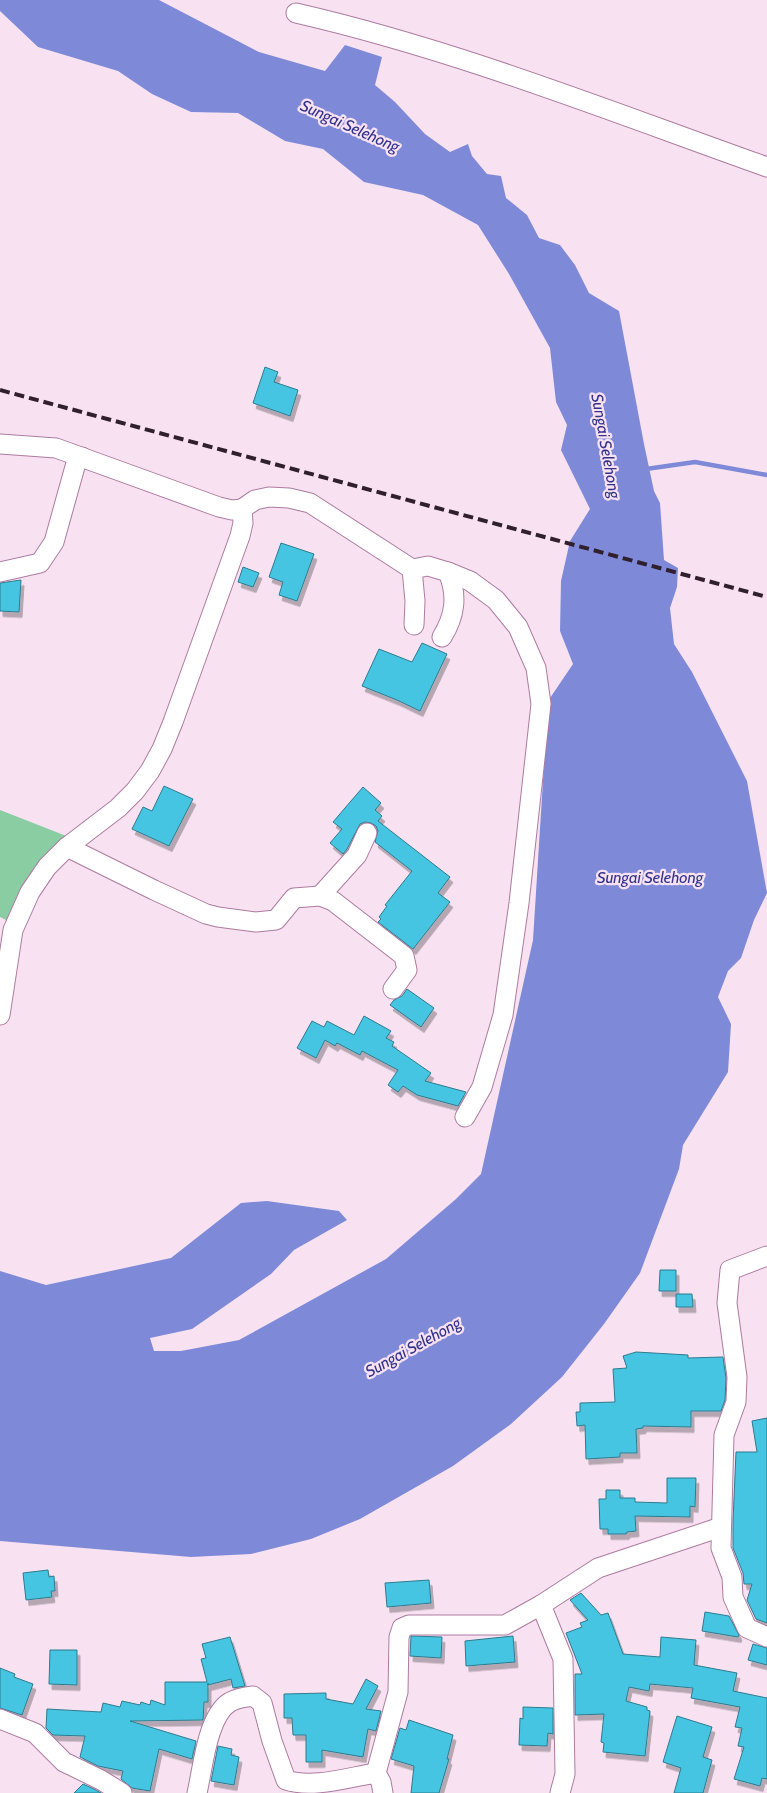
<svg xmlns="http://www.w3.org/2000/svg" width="767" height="1793" font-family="Cabin,sans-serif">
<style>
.green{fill:#8acda3}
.water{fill:#7e8ad8}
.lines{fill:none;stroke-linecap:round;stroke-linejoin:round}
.stream{stroke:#7e8ad8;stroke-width:4.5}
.building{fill:#45c5e2;stroke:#2d7b8d;filter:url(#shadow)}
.minor-casing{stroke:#ad7ba0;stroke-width:21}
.minor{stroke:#fff;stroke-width:19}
.rail{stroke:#301f2d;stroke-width:4;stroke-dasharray:10 5;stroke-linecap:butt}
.labels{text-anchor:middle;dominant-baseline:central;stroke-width:4.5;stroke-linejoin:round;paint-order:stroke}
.water-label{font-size:16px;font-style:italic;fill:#30328c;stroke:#f8e2f2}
</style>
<defs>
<filter id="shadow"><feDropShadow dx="3" dy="5.5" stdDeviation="0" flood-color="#0004"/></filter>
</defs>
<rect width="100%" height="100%" fill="#f8e2f2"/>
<polygon class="green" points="0,810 69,837 10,922 0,917"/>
<polygon class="water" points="0,0 159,0 259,52 325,71 345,45 382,57 375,85 395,102 425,134 450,152 468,144 472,156 487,174 501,176 506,198 527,215 539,238 560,245 575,265 589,293 619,311 644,444 654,491 660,503 664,560 678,568 677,587 670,608 674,644 692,672 747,781 767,893 754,920 741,958 728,971 718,997 731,1024 728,1072 683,1145 679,1169 640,1273 604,1324 562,1377 511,1424 453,1466 360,1519 311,1539 251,1554 191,1557 0,1541 0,1271 46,1285 171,1258 241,1203 267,1201 339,1211 347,1220 294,1250 271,1274 192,1329 150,1338 154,1351 181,1351 239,1340 386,1259 456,1199 481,1174 533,940 548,701 573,664 560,631 561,581 570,541 590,509 561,450 567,425 556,402 550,348 509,274 478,225 423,195 364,182 323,149 285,141 238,113 191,112 152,94 118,71 38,47 0,11"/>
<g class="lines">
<polyline class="stream" points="646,469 695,462 767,475"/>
</g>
<g class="building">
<polygon points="265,367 278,372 274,382 298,390 290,416 253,403"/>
<polygon points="281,543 314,554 297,601 279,595 283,582 269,577"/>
<polygon points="243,567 259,573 253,587 238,582"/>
<polygon points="21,580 19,612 0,611 0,583"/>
<polygon points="422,643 447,654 420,711 397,700 362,686 379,649 412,662"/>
<polygon points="164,786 193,799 169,846 132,829 143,807 152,811"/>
<polygon points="363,787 381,803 375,810 382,816 378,821 450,877 438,893 450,902 413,949 378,922 381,919 379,917 387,906 385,905 412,871 375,842 378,831 376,826 371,823 365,822 360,824 347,849 343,854 330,843 342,829 333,822"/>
<polygon points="407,989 434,1008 421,1027 390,1005 394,1000 402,996"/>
<polygon points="364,1016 391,1031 386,1038 394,1042 392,1046 431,1073 425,1081 466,1092 458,1106 417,1095 403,1086 398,1092 388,1085 398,1070 362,1051 360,1055 337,1043 335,1046 325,1040 316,1058 297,1048 312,1021 324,1027 327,1021 354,1035"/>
<polygon points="660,1270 676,1270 676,1291 659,1291"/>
<polygon points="676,1294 692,1294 693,1307 676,1307"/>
<polygon points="636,1352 688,1355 688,1358 723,1357 726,1378 725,1400 721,1411 691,1411 691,1427 643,1426 643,1428 636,1429 637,1453 620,1453 620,1457 586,1459 585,1425 577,1426 576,1412 580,1412 580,1403 615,1402 613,1369 627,1368 623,1356"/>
<polygon points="767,1418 767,1623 756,1619 747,1600 752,1584 744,1584 743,1573 733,1548 733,1521 736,1452 757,1452 752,1421"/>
<polygon points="667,1478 696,1478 695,1507 690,1506 690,1517 635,1516 636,1531 627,1532 626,1534 608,1534 608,1529 600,1529 599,1499 606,1499 606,1490 620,1490 620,1498 635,1498 635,1502 667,1503"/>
<polygon points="48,1570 49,1577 54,1576 55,1591 51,1591 52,1597 26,1600 23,1573"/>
<polygon points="429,1580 431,1603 387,1607 385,1583"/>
<polygon points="581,1593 601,1615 608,1613 623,1654 660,1657 661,1637 696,1640 694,1665 737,1673 733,1691 767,1698 767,1779 762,1778 760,1786 734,1779 744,1747 738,1746 742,1728 735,1727 740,1707 691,1698 693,1688 650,1684 649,1691 629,1687 626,1701 647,1707 647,1710 650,1711 645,1756 603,1752 604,1743 601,1742 604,1714 575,1715 575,1674 582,1674 566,1633 582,1627 580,1623 588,1620 570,1600"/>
<polygon points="705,1612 729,1616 739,1635 738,1637 702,1631"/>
<polygon points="411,1636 442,1637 441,1658 410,1656"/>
<polygon points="513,1636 515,1662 466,1666 465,1641"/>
<polygon points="230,1637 245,1686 233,1688 231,1679 208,1685 208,1683 208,1702 204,1702 203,1720 130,1721 196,1741 192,1759 159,1749 150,1791 132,1788 121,1779 123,1771 98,1766 80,1757 85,1736 53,1735 46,1728 47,1709 101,1712 103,1703 120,1707 122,1701 140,1705 141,1702 150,1705 151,1700 165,1705 165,1682 207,1682 201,1659 206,1658 202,1644"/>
<polygon points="753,1644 767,1648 767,1665 748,1660"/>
<polygon points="50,1650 77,1650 77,1685 49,1684"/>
<polygon points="0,1668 15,1674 14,1677 33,1684 22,1715 0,1708"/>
<polygon points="366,1679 378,1686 366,1709 381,1711 376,1731 368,1729 363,1757 322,1750 322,1762 306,1762 306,1735 293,1735 292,1718 284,1718 284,1694 326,1693 326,1699 353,1704"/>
<polygon points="523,1707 553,1708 553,1734 548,1733 547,1746 519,1745 520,1718 523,1719"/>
<polygon points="677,1716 712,1727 703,1757 712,1760 703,1793 674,1793 681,1768 663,1762"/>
<polygon points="409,1720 453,1735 447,1759 449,1759 439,1793 411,1793 414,1766 391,1759 400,1728 406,1730"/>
<polygon points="218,1746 232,1749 231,1755 239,1757 234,1785 211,1781"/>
<polygon points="83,1784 96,1790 101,1793 74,1793"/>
</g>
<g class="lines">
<defs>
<g id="minor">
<path d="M296 13C457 50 612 112 767 167"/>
<polyline points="0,444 56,448 219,507 232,510 242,509"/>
<polyline points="412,569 415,601 414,625"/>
<polyline points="0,572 40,563 54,542 76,463 82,457"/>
<polyline points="448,572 470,581 496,600 518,627 536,668 541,704 519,903 503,1015 482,1087 465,1117"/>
<polyline points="67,847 154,890 206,914 218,917 256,922 276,920 294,898 320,896 333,901 404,956 407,970 393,989"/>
<polyline points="320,896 357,855 367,833"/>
<path d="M0 1015 13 930 30 892 47 867 67 847 118 808 135 791 150 771 162 749 173 722 240 536 243 523 242 509 255 500 269 497 289 498 310 503 412 569 428 566 448 572C458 596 455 616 442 637"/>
<polyline points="767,1256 730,1270 727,1303 737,1377 736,1402 724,1435 721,1548 732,1577 733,1597 747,1628 767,1637"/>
<polyline points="0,1719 35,1733 64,1762 101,1780 122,1793"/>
<polyline points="376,1773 398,1692 399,1637 402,1628 409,1625 505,1625 541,1605"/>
<path d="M197 1793C203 1768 207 1716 230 1702 237 1698 245 1697 253 1696L262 1703 272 1741 286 1780C313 1789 349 1777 376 1773L381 1782 383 1793"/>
<polyline points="560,1793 565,1774 563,1659 541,1605 598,1568 721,1527"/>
</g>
</defs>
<use href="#minor" class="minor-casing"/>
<use href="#minor" class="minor"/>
<polyline class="rail" points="0,390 767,597"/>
</g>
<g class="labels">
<g class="water-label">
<text transform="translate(350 126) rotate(24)">Sungai Selehong</text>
<text transform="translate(606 446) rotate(80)">Sungai Selehong</text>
<text x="650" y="877">Sungai Selehong</text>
<text transform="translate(413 1347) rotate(-29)">Sungai Selehong</text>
</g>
</g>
</svg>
